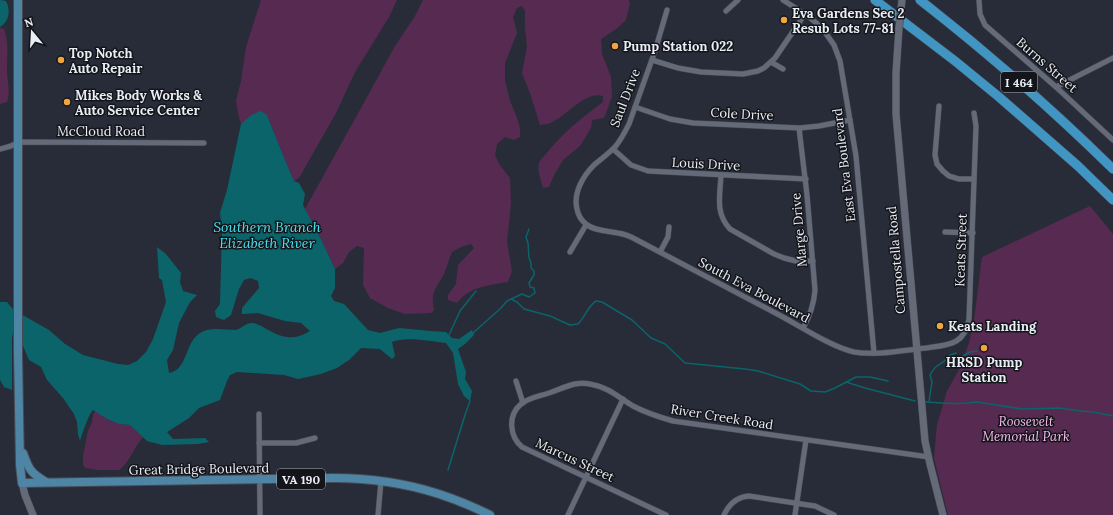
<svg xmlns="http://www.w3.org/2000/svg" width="1113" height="515" font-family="Lora,serif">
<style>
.green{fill:#572b51}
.water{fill:#0b646a}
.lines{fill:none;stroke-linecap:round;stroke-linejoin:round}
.stream{stroke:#0b646a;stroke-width:1.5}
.street-casing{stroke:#444952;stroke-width:6}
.secondary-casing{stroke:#444952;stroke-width:8}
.primary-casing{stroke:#444952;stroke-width:10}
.highway-casing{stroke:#444952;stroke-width:10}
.street{stroke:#646a77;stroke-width:5}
.secondary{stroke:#646a77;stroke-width:7}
.primary{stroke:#4e84a4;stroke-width:8}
.highway{stroke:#4095c2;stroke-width:9}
.secondary-bridge-casing{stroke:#444952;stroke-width:8;stroke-linecap:butt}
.secondary-bridge{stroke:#646a77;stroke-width:7}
.poi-dot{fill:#f1a540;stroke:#13151a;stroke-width:1.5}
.labels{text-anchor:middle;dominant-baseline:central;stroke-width:3;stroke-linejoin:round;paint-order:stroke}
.shield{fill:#13151a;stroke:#a9acb3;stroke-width:1}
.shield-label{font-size:12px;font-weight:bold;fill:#e9edf4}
.poi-label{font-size:13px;font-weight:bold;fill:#e9edf4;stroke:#13151a;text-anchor:start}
.street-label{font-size:13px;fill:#e9edf4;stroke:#13151a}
.park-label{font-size:13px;font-style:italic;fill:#f9baee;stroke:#13151a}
.water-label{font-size:14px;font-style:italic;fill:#4ce1ee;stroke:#13151a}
</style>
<rect width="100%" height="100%" fill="#282c38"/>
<g class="green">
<polygon points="261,0 397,0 389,17 355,72 336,113 299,178 294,181 285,160 267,115 251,115 241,124 238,113 236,101 241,81 246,47"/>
<path d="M423 0H629L630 3 626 20 616 29 601 39 602 54 611 77 612 97 604 118 592 120 591 128 580 146 563 160 554 175 549 187 543 188C541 180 537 171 539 163 540 160 544 156 546 154 562 133 583 117 603 102V96C580 90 564 125 540 125L530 93 522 73 527 47 525 28V11L522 6 517 8 513 17 517 33 505 63V80L510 101 516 115 520 128V137L514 140 505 137 497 144 495 155 499 164 510 178 511 203 507 242 512 271 508 282C490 285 468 287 457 303L448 300V295L456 284 458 265 474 248 471 244 461 247 452 252C449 259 447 267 444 274 436 290 430 290 434 310L431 313 405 314 388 308 370 298 363 285 364 248 357 246 349 252 343 263 335 269 321 239 305 209 361 108 395 46 415 16Z"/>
<path d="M0 28 4 29C9 43 7 56 7 70 7 81 11 92 7 102L0 104Z"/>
<polygon points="1090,206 1113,234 1113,515 948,515 934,458 937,425 947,391 960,368 969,343 974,320 982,257"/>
<path d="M95 411 107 419 119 424 130 425 143 437C133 448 131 461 119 470H98L86 468 83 465V456L88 431 92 422 93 415Z"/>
</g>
<g class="water">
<path d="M0 0 6 1C11 10 9 22 0 27Z"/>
<path d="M261 111 267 115 285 160 294 181 299 183 305 194 303 205 321 239 335 269V288L331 296 334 301 344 304 368 330 380 333 399 328 430 331 446 332 452 338 459 339 472 330 474 335 465 344 458 349 466 372 465 379 472 391 470 401 464 396 458 384 453 353 446 343C432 341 405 336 392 342L395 356 392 359 380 349 361 348 349 360 337 368 321 374 298 379 284 375 269 374 237 372 230 375 227 381 220 400 199 408 189 418 167 432 173 439 205 438 209 442 198 444 162 445 147 441 130 425 119 424 107 419 93 410C89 413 82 435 80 441L78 434 77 422 74 414 63 398 47 380 41 367 29 360 23 346 22 317H15L12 339V390L4 387 0 380V302H7L15 312 21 314 49 330 65 344 83 355 118 364 128 365 137 361 146 352 153 339 166 302 162 280 159 278 157 247 166 254 181 273 180 282 183 291 197 295 190 302 179 323 173 350 167 360 169 373C190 370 183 336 207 330 216 328 227 330 236 330 242 328 247 322 253 323 259 324 263 327 268 330 283 338 294 341 310 331L301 323 285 321 258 313 242 314V308L259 288 258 281 251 278 244 280 239 289 231 315 224 320 216 317 215 311 220 304 222 230 220 213 227 190 241 124 251 115Z"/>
</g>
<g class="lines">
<g class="stream">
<polyline points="511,299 522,294 529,297 535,293 534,288 530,287 529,283 534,275 534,271 531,268 531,263 529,258 528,243 526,237 529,229"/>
<path d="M473 333 501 308 507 301 511 299 517 302 524 309 550 316 570 325 578 324C585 317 588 306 596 301L602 302 632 320 651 338 665 344 685 363 745 369 758 371 800 384 811 391 825 392 835 388 856 377H870L888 381"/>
<polyline points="449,335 460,311 476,291"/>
<polyline points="963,356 970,352 977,351"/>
<polyline points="846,382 865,388 915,401"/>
<path d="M929 401 932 382 930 375C932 372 934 368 937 366 942 362 945 363 948 356L956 353"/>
<path d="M926 402C943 403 960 405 977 402L1022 409 1059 408 1081 411 1094 412 1113 416"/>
<polyline points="448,470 465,415 470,401"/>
</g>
<defs>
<g id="street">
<polyline points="783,0 808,16 822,28 834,45 840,61 856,156 874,353"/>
<polyline points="979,0 980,14 985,25 1056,87 1113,140"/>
<path d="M667 10 655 51 629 124C625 132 621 140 615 147 608 154 601 159 594 165 583 176 573 193 577 209 578 215 581 220 586 224 594 231 608 231 618 233 624 234 630 236 635 239 685 265 734 291 783 317 803 328 832 347 854 352 875 356 905 350 926 348 948 345 965 345 969 319L976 126 974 113"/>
<polyline points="726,11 738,0"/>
<polyline points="652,60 678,68 701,72 743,74 758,71 764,68 775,58 805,14"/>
<polyline points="771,62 783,69"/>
<polyline points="1056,87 1113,58"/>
<polyline points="939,106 935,155 937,164 943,171 949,176 959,179 974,179"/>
<polyline points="635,107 670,119 693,123 800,128 819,126 850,120"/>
<path d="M799 128 807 195 815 290C814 304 810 316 803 328"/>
<polyline points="0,149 11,146 19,142 204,143"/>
<polyline points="613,149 631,165 648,171 806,179"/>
<path d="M721 175C720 196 715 213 730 229L774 254 784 258 796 261H813"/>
<polyline points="945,232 973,233"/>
<polyline points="570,252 586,225"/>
<polyline points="660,252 668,237 669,227"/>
<polyline points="516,381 523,403"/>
<polyline points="259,414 260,515"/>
<polyline points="259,443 296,443 315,438"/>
<polyline points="378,515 381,481"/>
<polyline points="568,515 623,399"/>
<path d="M666 515 522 447C510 437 507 416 521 404 528 398 540 396 549 393 558 390 566 386 575 384 580 383 585 383 590 384 608 387 618 397 633 406 646 413 659 417 673 421L929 457"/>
<path d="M724 515C729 504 737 497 749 496L808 505 815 506 834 515"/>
<polyline points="795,515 806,440"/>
</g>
<g id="secondary">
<polyline points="899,28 896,73 896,114 925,441 930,464 943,515"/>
<polyline points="22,483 25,495 33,515"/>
</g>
<g id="primary">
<path d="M18 0V354L20 465 22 483 333 478C369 478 405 483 439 494 457 500 474 507 490 515"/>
<path d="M23 453C29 470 31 473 46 482"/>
</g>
<g id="highway">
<polyline points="875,0 955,61 999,97 1078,166 1113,200"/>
<path d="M920 0C988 53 1052 109 1113 169"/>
</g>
</defs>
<use href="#street" class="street-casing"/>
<use href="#secondary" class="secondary-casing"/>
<use href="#primary" class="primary-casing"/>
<use href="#highway" class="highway-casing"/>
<use href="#street" class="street"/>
<use href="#secondary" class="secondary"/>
<use href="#primary" class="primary"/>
<use href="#highway" class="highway"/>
<defs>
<polyline id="secondary-bridge" points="899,28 902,0"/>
</defs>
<use href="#secondary-bridge" class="secondary-bridge-casing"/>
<use href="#secondary-bridge" class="secondary-bridge"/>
</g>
<g class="poi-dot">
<circle cx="784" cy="20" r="4"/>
<circle cx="615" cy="46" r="4"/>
<circle cx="61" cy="60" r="4"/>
<circle cx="67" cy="102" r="4"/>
<circle cx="940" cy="326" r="4"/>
<circle cx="984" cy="348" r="4"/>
</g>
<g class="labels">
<g class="shield">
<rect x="1001" y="72" width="36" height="20" rx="3"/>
<rect x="277" y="469" width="48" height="20" rx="3"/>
</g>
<g class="shield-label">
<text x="1019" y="82">I 464</text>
<text x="301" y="479">VA 190</text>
</g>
<g class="poi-label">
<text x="792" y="13">Eva Gardens Sec 2<tspan x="792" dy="15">Resub Lots 77-81</tspan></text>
<text x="623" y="46">Pump Station 022</text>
<text x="69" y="53">Top Notch<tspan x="69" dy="15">Auto Repair</tspan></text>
<text x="75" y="95">Mikes Body Works &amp;<tspan x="75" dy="15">Auto Service Center</tspan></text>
<text x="948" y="326">Keats Landing</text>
<text x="984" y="362" text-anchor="middle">HRSD Pump<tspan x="984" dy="15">Station</tspan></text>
</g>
<g class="street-label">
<text transform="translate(1047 65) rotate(41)">Burns Street</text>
<text transform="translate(625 98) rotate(-69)">Saul Drive</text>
<text transform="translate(742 114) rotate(3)">Cole Drive</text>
<text x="101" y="131">McCloud Road</text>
<text transform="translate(706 164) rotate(3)">Louis Drive</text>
<text transform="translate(844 165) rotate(-97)">East Eva Boulevard</text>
<text transform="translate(799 230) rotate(-95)">Marge Drive</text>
<text transform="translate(961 250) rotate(-88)">Keats Street</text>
<text transform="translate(896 260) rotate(-95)">Campostella Road</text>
<text transform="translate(754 290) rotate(28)">South Eva Boulevard</text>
<text transform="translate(722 417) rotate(9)">River Creek Road</text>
<text transform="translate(575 460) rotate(25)">Marcus Street</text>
<text transform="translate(199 469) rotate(-1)">Great Bridge Boulevard</text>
</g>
<g class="park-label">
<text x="1026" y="421">Roosevelt<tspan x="1026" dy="15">Memorial Park</tspan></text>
</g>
<g class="water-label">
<text x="267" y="227">Southern Branch<tspan x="267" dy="16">Elizabeth River</tspan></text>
</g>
</g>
<g transform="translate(32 32) rotate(342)" stroke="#13151a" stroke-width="3" paint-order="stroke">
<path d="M0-3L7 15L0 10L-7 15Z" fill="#e9edf4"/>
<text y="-6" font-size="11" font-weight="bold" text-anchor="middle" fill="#e9edf4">N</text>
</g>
</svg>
